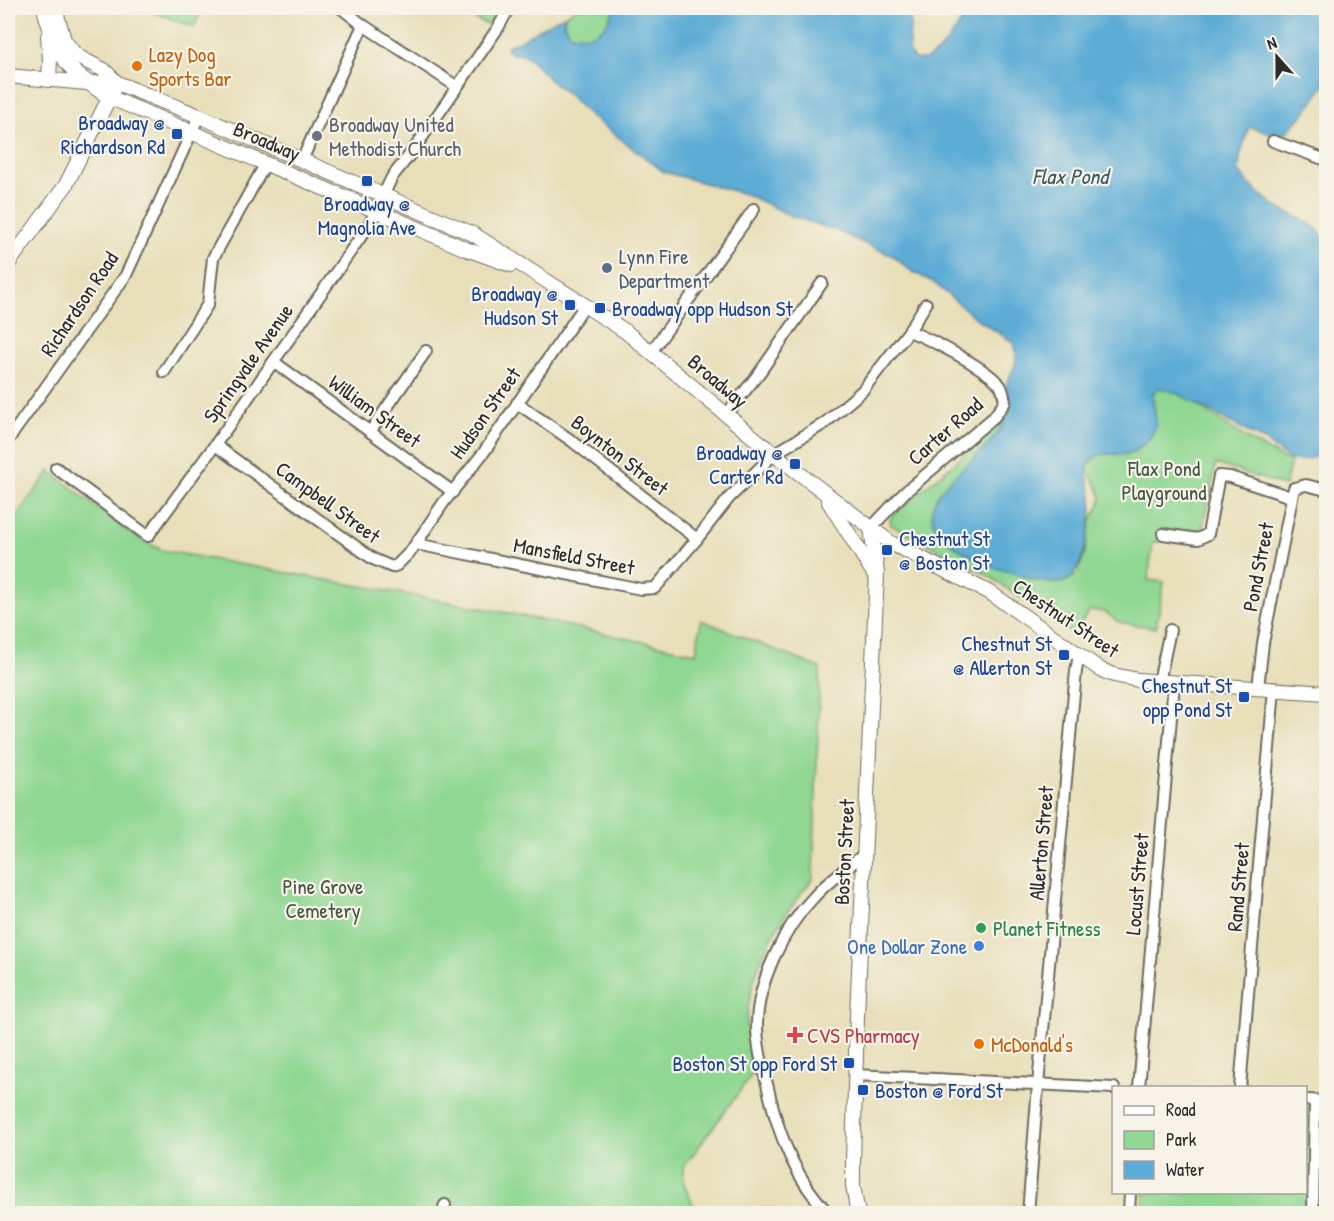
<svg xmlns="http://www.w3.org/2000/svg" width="1334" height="1221" font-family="'Patrick Hand',sans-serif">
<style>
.green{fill:#8fd792;stroke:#5d815e;stroke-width:1.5}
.water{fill:#5bacd6;stroke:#436c80;stroke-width:1.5}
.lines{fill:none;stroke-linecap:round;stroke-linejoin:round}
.minor-casing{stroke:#6d6a5d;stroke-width:14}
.major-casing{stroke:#6d6a5d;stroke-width:16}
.minor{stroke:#fff;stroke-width:10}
.major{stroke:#fff;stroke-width:14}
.food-dot{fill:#e8710a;stroke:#f7f3e8;stroke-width:2}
.transit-dot{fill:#1a4fb4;stroke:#f7f3e8;stroke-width:2}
.worship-dot{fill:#6b7280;stroke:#f7f3e8;stroke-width:2}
.service-dot{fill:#5c6f8a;stroke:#f7f3e8;stroke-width:2}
.leisure-dot{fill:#2e9e5b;stroke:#f7f3e8;stroke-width:2}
.shop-dot{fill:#3f7fe0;stroke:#f7f3e8;stroke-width:2}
.health-dot{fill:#e0444e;stroke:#f7f3e8;stroke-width:2}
.labels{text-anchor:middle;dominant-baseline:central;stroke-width:4.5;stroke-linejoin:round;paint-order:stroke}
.food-label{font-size:21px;fill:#c56008;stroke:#f7f3e8;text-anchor:start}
.transit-label{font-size:21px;fill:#164399;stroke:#f7f3e8;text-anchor:end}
.worship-label{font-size:21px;fill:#5b616d;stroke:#f7f3e8;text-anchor:start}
.street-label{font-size:21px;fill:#2b2b2b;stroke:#f7f3e8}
.service-label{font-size:21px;fill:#4e5e75;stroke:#f7f3e8;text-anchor:start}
.park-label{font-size:21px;fill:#445645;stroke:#f7f3e8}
.leisure-label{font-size:21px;fill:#27864d;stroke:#f7f3e8;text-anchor:start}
.shop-label{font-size:21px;fill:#366cbe;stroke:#f7f3e8;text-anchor:end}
.health-label{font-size:21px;fill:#be3a42;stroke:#f7f3e8;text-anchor:start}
.water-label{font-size:22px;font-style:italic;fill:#3c5867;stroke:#f7f3e8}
</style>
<rect width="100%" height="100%" fill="#f7f3e8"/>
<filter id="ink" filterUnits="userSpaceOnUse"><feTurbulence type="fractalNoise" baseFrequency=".0167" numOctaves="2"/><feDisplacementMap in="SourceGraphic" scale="12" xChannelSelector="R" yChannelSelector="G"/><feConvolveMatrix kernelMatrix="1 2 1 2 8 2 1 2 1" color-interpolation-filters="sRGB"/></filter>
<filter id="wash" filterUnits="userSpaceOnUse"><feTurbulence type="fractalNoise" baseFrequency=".008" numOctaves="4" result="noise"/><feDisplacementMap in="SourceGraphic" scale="24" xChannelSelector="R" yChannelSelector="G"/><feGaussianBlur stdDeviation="1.35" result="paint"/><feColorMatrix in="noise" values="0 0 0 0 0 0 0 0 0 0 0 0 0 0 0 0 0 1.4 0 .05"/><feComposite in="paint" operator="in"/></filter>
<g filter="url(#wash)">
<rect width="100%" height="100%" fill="#e8dfba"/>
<g class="green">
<polygon points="142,8 202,8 194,27"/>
<polygon points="451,8 501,8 488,25"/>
<path d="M576 8H615C605 29 596 41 571 34L564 24 565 16Z"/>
<path d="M1164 382 1249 440 1283 459 1291 460 1285 486 1216 464 1201 533 1161 529 1159 542H1153L1148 580 1164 582 1156 628 1118 622 1105 612 1090 610 1073 634 986 574 891 525 890 519 892 516 1005 420 1073 577 1079 573 1078 569C1089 553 1085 535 1092 519 1095 512 1102 505 1101 497 1100 487 1090 477 1087 468L1146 396Z"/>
<path d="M50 471 130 533 161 550 498 611 696 653 701 620 820 668 813 879C777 920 745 975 747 1032 747 1045 751 1059 753 1073L683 1168 684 1184 697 1213H8V527Z"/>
<polygon points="1306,1108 1326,1110 1326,1213 1143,1214 1144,1193 1306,1192"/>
</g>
<path class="water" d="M615 8H905C907 12 910 16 910 20 912 31 906 42 910 53 912 58 916 60 921 60 938 61 962 21 970 8H1326V83L1303 115 1285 134H1271L1251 127 1248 129 1240 157 1239 172C1250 186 1266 201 1282 210 1299 219 1318 223 1326 243V451C1318 457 1302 462 1291 459 1281 456 1274 447 1265 441 1246 431 1227 420 1208 410 1191 402 1177 390 1158 388L1153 394C1152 406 1159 418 1154 430 1151 440 1137 451 1128 454 1115 457 1098 448 1089 462 1083 473 1091 486 1092 497 1094 515 1083 575 1066 581 1052 587 1030 579 1017 574 1009 571 1000 569 991 567 985 565 981 561 975 558 960 550 951 546 939 532 913 498 966 469 984 449 994 438 1007 421 1010 406 1012 398 1006 392 1006 385 1006 383 1010 378 1010 376 1016 365 1019 353 1013 342L978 320 933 282 911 271 893 256 837 231 789 215 748 195 664 172 588 114 569 95 552 82 531 60 523 54H512L507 50V46C528 39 544 23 565 16L564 24 571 34C595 40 606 29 615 8Z"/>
</g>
<g filter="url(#ink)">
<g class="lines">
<defs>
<g id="minor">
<polyline points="341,8 363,25 456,86"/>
<polyline points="1273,141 1326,160"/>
<polyline points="302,160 363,25"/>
<polyline points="909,331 926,304"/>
<polyline points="651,352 754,209"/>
<polyline points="274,362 453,492"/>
<polyline points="164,372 208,304 213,258 266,163"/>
<polyline points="517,403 572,441 697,539"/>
<polyline points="726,415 760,372 822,283"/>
<polyline points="370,432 426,351"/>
<polyline points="8,440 126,275 199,116"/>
<polyline points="215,445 373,559 392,567 397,565 411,551 444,502 484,452 585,305"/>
<polyline points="56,468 148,536 215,445 369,225 392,177 412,152 498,28 509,8"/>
<polyline points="1163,534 1198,539 1208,534 1219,476 1230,477 1291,497"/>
<path d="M416 544 641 589 655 588 697 539 729 498 774 454 825 423 862 391 909 331C932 340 984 367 999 384 1003 388 1004 396 1005 402L994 417 904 493 871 528"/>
<polyline points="1159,682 1170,630"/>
<polyline points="1258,688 1263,643 1294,488 1306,485 1326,490"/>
<polyline points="855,1075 1114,1088"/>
<polyline points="1139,1088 1174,683"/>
<polyline points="1240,1088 1274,689"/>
<polyline points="1306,1100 1326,1101"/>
<polyline points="444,1207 445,1205"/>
<path d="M829 1214C797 1181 781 1141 770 1097 765 1074 757 1050 757 1025 757 983 784 928 813 898 828 881 847 867 865 854"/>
<polyline points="1028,1214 1038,1085 1076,671 1079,655"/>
<polyline points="1129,1214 1130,1192"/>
<polyline points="1313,1214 1315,1101"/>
</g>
<g id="major">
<polyline points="55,8 64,40 73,52 82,59 104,70 117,83"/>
<path d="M45 12C59 60 67 70 109 97L466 249 511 265"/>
<polyline points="48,36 50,60 49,80"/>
<polyline points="8,76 87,83 117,83 199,116 473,234 625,331 774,454 891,543 992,594 1101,670 1114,675 1138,680 1326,693"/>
<polyline points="8,264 66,185 113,90"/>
<polyline points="829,502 876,577"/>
<polyline points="858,1214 853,1186 853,1162 857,1016 877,573 871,528"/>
</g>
</defs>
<use href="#minor" class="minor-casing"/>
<use href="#major" class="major-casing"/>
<use href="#minor" class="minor"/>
<use href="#major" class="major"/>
</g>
</g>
<g class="food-dot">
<circle cx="137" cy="66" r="6"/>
<circle cx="979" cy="1044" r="6"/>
</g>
<g class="transit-dot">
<rect x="171" y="128" width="12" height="12" rx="3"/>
<rect x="361" y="175" width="12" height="12" rx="3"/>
<rect x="564" y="299" width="12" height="12" rx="3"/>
<rect x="594" y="302" width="12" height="12" rx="3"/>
<rect x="789" y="458" width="12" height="12" rx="3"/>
<rect x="881" y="544" width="12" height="12" rx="3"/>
<rect x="1058" y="649" width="12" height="12" rx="3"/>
<rect x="1238" y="691" width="12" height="12" rx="3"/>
<rect x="843" y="1057" width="12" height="12" rx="3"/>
<rect x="857" y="1084" width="12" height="12" rx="3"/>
</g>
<circle class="worship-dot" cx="317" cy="136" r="6"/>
<circle class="service-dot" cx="607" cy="268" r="6"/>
<circle class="leisure-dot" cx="981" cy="928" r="6"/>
<circle class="shop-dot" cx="979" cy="946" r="6"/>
<path class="health-dot" d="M792 1026h6v6h6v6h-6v6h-6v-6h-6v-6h6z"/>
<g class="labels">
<g class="food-label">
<text x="149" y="54">Lazy Dog<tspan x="149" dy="24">Sports Bar</tspan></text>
<text x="991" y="1044">McDonald's</text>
</g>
<g class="transit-label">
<text x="165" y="122">Broadway @<tspan x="165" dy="24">Richardson Rd</tspan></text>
<text x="367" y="203" text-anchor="middle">Broadway @<tspan x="367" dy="24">Magnolia Ave</tspan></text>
<text x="558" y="293">Broadway @<tspan x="558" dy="24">Hudson St</tspan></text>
<text x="612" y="308" text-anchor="start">Broadway opp Hudson St</text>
<text x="783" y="452">Broadway @<tspan x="783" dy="24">Carter Rd</tspan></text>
<text x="899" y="538" text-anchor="start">Chestnut St<tspan x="899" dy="24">@ Boston St</tspan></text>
<text x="1052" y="643">Chestnut St<tspan x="1052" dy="24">@ Allerton St</tspan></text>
<text x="1232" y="685">Chestnut St<tspan x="1232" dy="24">opp Pond St</tspan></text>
<text x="837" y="1063">Boston St opp Ford St</text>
<text x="875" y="1090" text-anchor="start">Boston @ Ford St</text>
</g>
<g class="worship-label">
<text x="329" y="124">Broadway United<tspan x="329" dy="24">Methodist Church</tspan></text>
</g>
<g class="street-label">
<text transform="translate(267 141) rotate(23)">Broadway</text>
<text transform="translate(79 304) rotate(-56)">Richardson Road</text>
<text transform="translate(248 363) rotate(-55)">Springvale Avenue</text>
<text transform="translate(718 381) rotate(40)">Broadway</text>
<text transform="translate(375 411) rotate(36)">William Street</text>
<text transform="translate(485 413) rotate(-55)">Hudson Street</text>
<text transform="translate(945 431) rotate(-41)">Carter Road</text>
<text transform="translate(620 455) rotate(38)">Boynton Street</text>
<text transform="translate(328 502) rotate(36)">Campbell Street</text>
<text transform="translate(574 556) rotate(11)">Mansfield Street</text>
<text transform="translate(1258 567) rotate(-79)">Pond Street</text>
<text transform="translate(1066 618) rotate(34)">Chestnut Street</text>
<text transform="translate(1041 843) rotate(-85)">Allerton Street</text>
<text transform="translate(844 852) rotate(-87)">Boston Street</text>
<text transform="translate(1137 884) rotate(-85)">Locust Street</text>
<text transform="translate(1238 887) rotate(-85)">Rand Street</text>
</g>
<g class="service-label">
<text x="619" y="256">Lynn Fire<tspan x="619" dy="24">Department</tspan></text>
</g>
<g class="park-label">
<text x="1164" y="468">Flax Pond<tspan x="1164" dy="24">Playground</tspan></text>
<text x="323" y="886">Pine Grove<tspan x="323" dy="24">Cemetery</tspan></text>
</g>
<g class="leisure-label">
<text x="993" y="928">Planet Fitness</text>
</g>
<g class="shop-label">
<text x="967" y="946">One Dollar Zone</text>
</g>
<g class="health-label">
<text x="807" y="1035">CVS Pharmacy</text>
</g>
<g class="water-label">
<text x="1070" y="176">Flax Pond</text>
</g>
</g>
<rect width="1334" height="1221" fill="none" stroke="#f7f3e8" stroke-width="30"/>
<rect x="1112" y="1086" width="195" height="108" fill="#f7f3e8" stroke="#a5a39c" stroke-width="1.5"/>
<rect x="1124" y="1106" width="30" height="9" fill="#ffffff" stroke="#a5a39c" stroke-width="1.5"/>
<text x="1166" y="1116" font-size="18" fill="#2b2b2b">Road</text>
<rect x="1124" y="1131" width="30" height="18" fill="#8fd792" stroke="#a5a39c" stroke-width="1.5"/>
<text x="1166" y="1146" font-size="18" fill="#2b2b2b">Park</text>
<rect x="1124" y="1161" width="30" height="18" fill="#5bacd6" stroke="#a5a39c" stroke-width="1.5"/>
<text x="1166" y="1176" font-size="18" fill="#2b2b2b">Water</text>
<g transform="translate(1277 57) rotate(339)" stroke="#f7f3e8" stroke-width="4.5" paint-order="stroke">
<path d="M0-4.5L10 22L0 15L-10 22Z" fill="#2b2b2b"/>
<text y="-9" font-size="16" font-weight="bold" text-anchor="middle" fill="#2b2b2b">N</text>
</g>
</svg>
